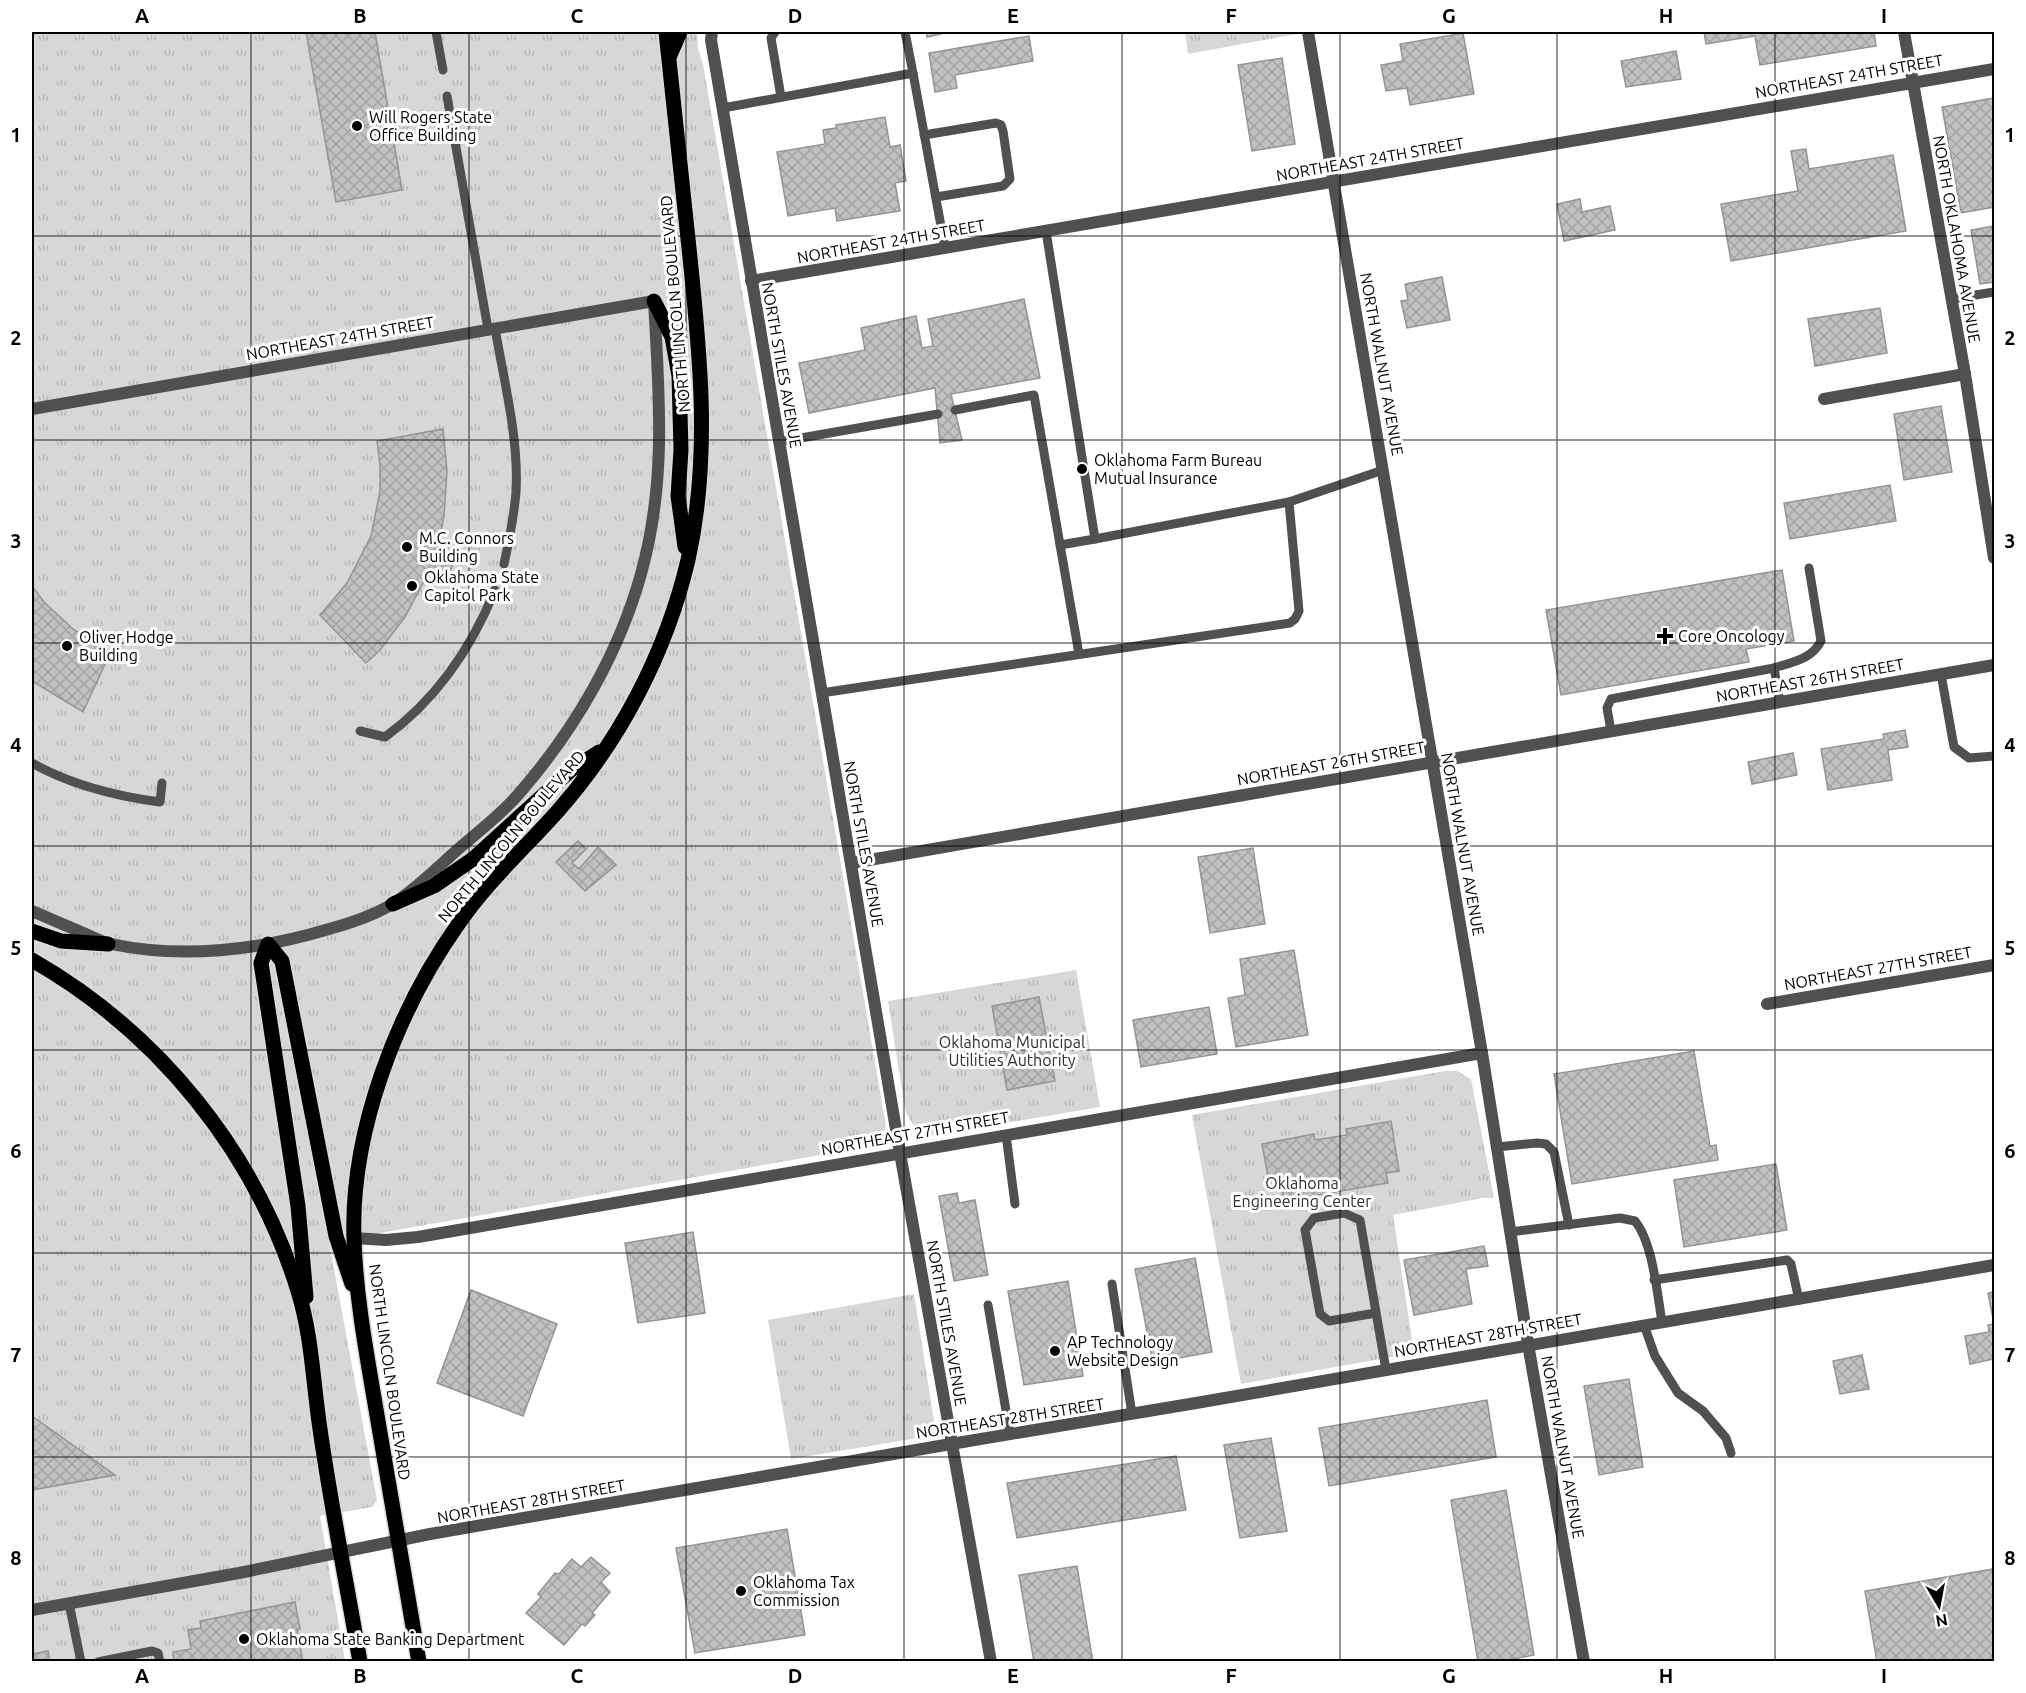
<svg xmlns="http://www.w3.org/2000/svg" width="2026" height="1693" font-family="Ubuntu,sans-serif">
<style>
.grass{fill:url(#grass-tufts)}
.building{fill:url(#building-cross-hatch);stroke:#949494;stroke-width:1.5}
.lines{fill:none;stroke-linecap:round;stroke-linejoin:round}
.primary-casing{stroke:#dbdbdb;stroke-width:18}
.service{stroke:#505050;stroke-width:9}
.minor{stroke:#505050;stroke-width:12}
.tertiary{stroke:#505050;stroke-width:12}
.primary{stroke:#000;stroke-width:15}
.grid{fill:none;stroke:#000;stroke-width:1.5;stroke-opacity:0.55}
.poi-dot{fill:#000;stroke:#fff;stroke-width:2}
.labels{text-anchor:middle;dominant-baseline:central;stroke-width:6;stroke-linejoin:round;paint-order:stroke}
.street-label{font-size:16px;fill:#000;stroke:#fff}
.poi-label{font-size:16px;fill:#000;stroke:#fff;text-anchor:start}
.park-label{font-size:16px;fill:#2e2e2e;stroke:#fff}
.neatline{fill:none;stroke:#000;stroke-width:2}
.grid-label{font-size:20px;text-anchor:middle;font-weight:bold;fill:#000}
</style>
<defs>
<pattern id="grass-tufts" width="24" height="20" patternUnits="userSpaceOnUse" patternTransform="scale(1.5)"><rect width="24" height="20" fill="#d7d7d7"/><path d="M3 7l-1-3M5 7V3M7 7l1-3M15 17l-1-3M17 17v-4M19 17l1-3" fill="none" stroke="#b7b7b7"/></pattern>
<pattern id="building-cross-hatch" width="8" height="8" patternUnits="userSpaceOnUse" patternTransform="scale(1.5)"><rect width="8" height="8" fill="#c0c0c0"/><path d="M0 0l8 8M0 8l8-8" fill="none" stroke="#a3a3a3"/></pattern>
</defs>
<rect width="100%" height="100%" fill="#fff"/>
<g class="grass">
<path d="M32 32H697L698 49 703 64 886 1126C881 1140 874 1143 860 1148L329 1242 377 1500 372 1507 320 1516 345 1661 32 1662Z"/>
<polygon points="1185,32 1296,32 1297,34 1188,54"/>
<path d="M1076 970 1100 1107 934 1135C919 1135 910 1123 905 1109L888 1001Z"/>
<polygon points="1445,1071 1457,1071 1471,1079 1494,1198 1483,1198 1393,1215 1414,1353 1241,1384 1192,1115"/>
<polygon points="914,1294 934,1421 921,1435 912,1439 791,1459 768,1320"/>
</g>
<g class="building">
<polygon points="306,32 375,32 402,190 336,202"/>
<polygon points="926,32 940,32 941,34 927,37"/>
<polygon points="1704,32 1874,32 1876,46 1760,65 1755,36 1706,44"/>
<polygon points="1463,33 1474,94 1410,105 1407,88 1386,91 1381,65 1403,61 1400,44"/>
<polygon points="1029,36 1033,61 955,75 957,88 935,92 929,53"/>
<polygon points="1676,51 1681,79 1626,87 1621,61"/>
<polygon points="1282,58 1295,144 1252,151 1238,65"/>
<polygon points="1994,98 1994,207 1961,213 1942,107"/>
<polygon points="885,117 890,147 900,145 906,181 895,183 900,211 837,221 835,208 788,216 777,152 825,144 823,130 836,128 836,125"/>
<polygon points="1806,149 1809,169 1893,155 1906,231 1731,261 1721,204 1798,191 1791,151"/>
<polygon points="1580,199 1582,212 1610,206 1615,230 1564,241 1557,204"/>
<polygon points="1994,226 1994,282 1980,284 1971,230"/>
<polygon points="1442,277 1450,320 1407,328 1401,301 1408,300 1405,284"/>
<polygon points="1024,299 1040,378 951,394 962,440 940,443 935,388 809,413 799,363 865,350 861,328 916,316 922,348 933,346 928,319"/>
<polygon points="1880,308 1887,353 1815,366 1808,319"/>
<polygon points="1941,406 1952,472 1904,480 1894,414"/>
<polygon points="443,429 447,471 444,516 439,542 449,545 447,550 456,553 450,572 441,570 439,575 429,572 405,617 380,650 366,663 320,615 347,583 371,536 380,491 380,465 377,441"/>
<polygon points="1890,485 1896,521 1790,539 1784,503"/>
<polygon points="1782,570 1794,641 1746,649 1749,662 1561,695 1546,610"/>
<polygon points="32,586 44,602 74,630 111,651 83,712 32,681"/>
<polygon points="1905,730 1908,747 1888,750 1892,780 1828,790 1821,749 1884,739 1883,734"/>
<polygon points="1793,753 1797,775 1752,784 1748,762"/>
<polygon points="578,841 586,849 572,863 579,869 598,847 616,865 585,891 556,862"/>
<polygon points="1253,848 1265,924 1210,933 1198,857"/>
<polygon points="1294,950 1308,1035 1236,1047 1228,998 1245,995 1240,959"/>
<polygon points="1039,997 1055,1081 1007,1090 992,1006"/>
<polygon points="1209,1007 1217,1054 1141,1067 1133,1020"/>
<polygon points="1694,1051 1710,1146 1716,1145 1718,1160 1572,1184 1554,1074"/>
<polygon points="1391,1121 1399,1171 1386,1173 1388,1183 1284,1201 1282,1185 1270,1187 1262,1144 1314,1134 1315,1140 1347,1135 1346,1129"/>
<polygon points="1776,1164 1787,1230 1684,1247 1674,1180"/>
<polygon points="957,1193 959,1203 975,1200 988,1275 954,1281 939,1196"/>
<polygon points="693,1232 705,1313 638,1323 625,1243"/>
<polygon points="1484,1246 1488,1266 1466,1269 1472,1304 1414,1315 1404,1260"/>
<polygon points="1195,1258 1212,1352 1153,1363 1135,1269"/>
<polygon points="1068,1281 1083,1376 1024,1385 1008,1291"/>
<polygon points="471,1290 557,1324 523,1416 437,1383"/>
<polygon points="1994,1292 1994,1359 1970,1364 1965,1336 1989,1332 1988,1325 1994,1324 1988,1293"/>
<polygon points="1862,1355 1869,1389 1840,1394 1833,1361"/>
<polygon points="1629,1379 1643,1467 1599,1475 1584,1386"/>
<polygon points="1487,1400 1496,1457 1329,1486 1319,1428"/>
<polygon points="32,1416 115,1475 32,1490"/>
<polygon points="1271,1438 1287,1531 1240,1538 1224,1445"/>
<polygon points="1176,1456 1186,1510 1017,1538 1007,1483"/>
<polygon points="1506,1490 1534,1655 1497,1662 1478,1662 1451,1500"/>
<polygon points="787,1529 805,1635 695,1653 676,1548"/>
<polygon points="591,1557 610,1573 601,1582 610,1592 592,1613 595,1615 585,1626 582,1624 564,1645 526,1613 541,1597 538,1594 555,1573 559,1574 572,1559 581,1567"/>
<polygon points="1077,1566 1093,1662 1034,1662 1019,1575"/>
<polygon points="1993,1569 1994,1579 1994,1662 1877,1662 1865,1591"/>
<polygon points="295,1602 300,1629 297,1630 303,1662 174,1662 173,1652 191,1649 188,1630 201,1628 200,1621"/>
<polygon points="48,1651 50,1662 32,1662 32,1654"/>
</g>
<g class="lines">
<defs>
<g id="primary">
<polyline points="670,55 680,32"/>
<polyline points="654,301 672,337 679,376 681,450 678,496 685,547"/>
<polyline points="393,904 434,886 473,859 571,770 599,752"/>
<polyline points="32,931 61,941 108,944"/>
<path d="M32 960C158 1032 255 1151 298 1291 312 1336 313 1383 320 1429 331 1507 347 1584 360 1662"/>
<polyline points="306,1297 298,1206 261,963 268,944 282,961 336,1236 352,1284"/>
<path d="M419 1662C405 1581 391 1501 378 1421 368 1361 356 1301 354 1240 350 1132 397 1010 459 923 487 882 524 849 557 812 620 741 666 653 688 560 711 457 700 352 689 248 682 176 674 104 666 32"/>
</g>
</defs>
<use href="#primary" class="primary-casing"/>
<g class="service">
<polyline points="436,32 443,70"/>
<polyline points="775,32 771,38 781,97"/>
<polyline points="905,32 913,73"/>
<polyline points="447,96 488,329"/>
<polyline points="723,108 913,73 945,248"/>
<polyline points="924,135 996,123 1001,125 1003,131 1010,179 1003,186 936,197"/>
<polyline points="1046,231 1095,539 1289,502 1383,470"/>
<polyline points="1951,299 1994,292"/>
<path d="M495 328C504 382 519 438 516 492 514 517 509 541 504 564"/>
<polyline points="955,410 1034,395 1079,654"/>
<polyline points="778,442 938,414"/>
<polyline points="1060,545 1095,539"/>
<polyline points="1941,674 1954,747 1969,758 1994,756"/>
<polyline points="821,693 1290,623 1295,619 1299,611 1289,502"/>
<path d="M1780 702 1774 668C1793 662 1812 659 1821 641L1809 568"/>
<path d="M360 731 385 737C436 700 471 649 495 590"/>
<polyline points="1611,731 1607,708 1611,699 1774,668"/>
<path d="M32 763C71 785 115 796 160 802L162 783"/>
<polyline points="1006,1135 1015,1204"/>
<polyline points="1497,1147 1537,1143 1546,1144 1554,1152 1569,1225"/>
<path d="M1510 1232 1620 1218 1635 1221C1653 1243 1657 1293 1662 1322"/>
<polyline points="1654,1280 1787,1260 1791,1264 1799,1300"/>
<polyline points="1112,1284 1132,1414"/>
<polyline points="988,1305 1010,1434"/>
<polyline points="1376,1313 1329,1321 1320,1314 1305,1230 1314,1218 1344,1213 1360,1220 1386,1370"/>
<polyline points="1644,1325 1655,1356 1678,1393 1703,1411 1726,1438 1731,1453"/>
<polyline points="69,1603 81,1662"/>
<polyline points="98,1662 152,1651 158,1653 160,1662"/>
</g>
<g class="minor">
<polyline points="712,32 711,40 900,1153 991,1662"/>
<polyline points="1308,32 1482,1053 1528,1344 1584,1662"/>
<polyline points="1904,32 1965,374 1994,558"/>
<polyline points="751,281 1994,69"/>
<polyline points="1824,399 1965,374"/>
<polyline points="852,863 1994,665"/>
<polyline points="1767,1004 1994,965"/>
<polyline points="353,1238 386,1240 418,1237 1482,1053"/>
<polyline points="951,1444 1196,1403 1994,1265"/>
</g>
<g class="tertiary">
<path d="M32 409 654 301C659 395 667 481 641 574 619 653 576 727 523 789 503 813 479 831 456 851 436 869 416 889 394 903 375 915 351 923 329 929 259 950 183 959 111 944 101 942 91 936 81 932 65 925 48 918 32 911"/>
<polyline points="32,1610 239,1573 430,1534 951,1444"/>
</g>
<use href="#primary" class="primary"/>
</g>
<path class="grid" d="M251 32V1662M469 32V1662M686 32V1662M904 32V1662M1122 32V1662M1340 32V1662M1557 32V1662M1775 32V1662M32 236H1994M32 440H1994M32 643H1994M32 846H1994M32 1050H1994M32 1253H1994M32 1457H1994"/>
<g class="poi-dot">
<circle cx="357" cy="126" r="6"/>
<circle cx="1082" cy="469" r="6"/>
<circle cx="407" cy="547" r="6"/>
<circle cx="412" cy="586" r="6"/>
<path d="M1662 627h6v6h6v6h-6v6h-6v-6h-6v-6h6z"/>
<circle cx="67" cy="646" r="6"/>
<circle cx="1055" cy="1351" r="6"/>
<circle cx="741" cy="1591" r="6"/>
<circle cx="244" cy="1639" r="6"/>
</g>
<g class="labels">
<g class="street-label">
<text transform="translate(1849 76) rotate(-10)">NORTHEAST 24TH STREET</text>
<text transform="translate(1370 159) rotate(-10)">NORTHEAST 24TH STREET</text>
<text transform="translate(1957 239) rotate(80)">NORTH OKLAHOMA AVENUE</text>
<text transform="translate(891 241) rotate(-10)">NORTHEAST 24TH STREET</text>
<text transform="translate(675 304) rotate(-95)">NORTH LINCOLN BOULEVARD</text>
<text transform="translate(340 338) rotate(-10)">NORTHEAST 24TH STREET</text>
<text transform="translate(1382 364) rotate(80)">NORTH WALNUT AVENUE</text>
<text transform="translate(782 365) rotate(80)">NORTH STILES AVENUE</text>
<text transform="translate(1810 680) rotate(-10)">NORTHEAST 26TH STREET</text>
<text transform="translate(1331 763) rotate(-10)">NORTHEAST 26TH STREET</text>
<text transform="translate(511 836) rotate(-50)">NORTH LINCOLN BOULEVARD</text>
<text transform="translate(864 844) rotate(80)">NORTH STILES AVENUE</text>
<text transform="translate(1463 844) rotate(80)">NORTH WALNUT AVENUE</text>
<text transform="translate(1878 968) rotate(-10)">NORTHEAST 27TH STREET</text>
<text transform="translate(915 1133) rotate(-10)">NORTHEAST 27TH STREET</text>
<text transform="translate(947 1323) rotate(80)">NORTH STILES AVENUE</text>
<text transform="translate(1488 1335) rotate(-10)">NORTHEAST 28TH STREET</text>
<text transform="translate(390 1372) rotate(82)">NORTH LINCOLN BOULEVARD</text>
<text transform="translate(1010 1418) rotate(-9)">NORTHEAST 28TH STREET</text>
<text transform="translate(1563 1447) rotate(80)">NORTH WALNUT AVENUE</text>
<text transform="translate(531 1501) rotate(-10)">NORTHEAST 28TH STREET</text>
</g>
<g class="poi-label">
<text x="369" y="117">Will Rogers State<tspan x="369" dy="18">Office Building</tspan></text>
<text x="1094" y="460">Oklahoma Farm Bureau<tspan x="1094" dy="18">Mutual Insurance</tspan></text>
<text x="419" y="538">M.C. Connors<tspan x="419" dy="18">Building</tspan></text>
<text x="424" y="577">Oklahoma State<tspan x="424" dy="18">Capitol Park</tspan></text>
<text x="1678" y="636">Core Oncology</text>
<text x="79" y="637">Oliver Hodge<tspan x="79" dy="18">Building</tspan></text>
<text x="1067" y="1342">AP Technology<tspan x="1067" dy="18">Website Design</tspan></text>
<text x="753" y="1582">Oklahoma Tax<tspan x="753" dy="18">Commission</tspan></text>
<text x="256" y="1639">Oklahoma State Banking Department</text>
</g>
<g class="park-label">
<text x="1012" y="1042">Oklahoma Municipal<tspan x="1012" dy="18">Utilities Authority</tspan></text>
<text x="1302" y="1183">Oklahoma<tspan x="1302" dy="18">Engineering Center</tspan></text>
</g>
</g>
<rect width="2026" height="1693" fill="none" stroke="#ffffff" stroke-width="66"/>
<g transform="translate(1939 1606) rotate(170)" stroke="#ffffff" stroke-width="4.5" paint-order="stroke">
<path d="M0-4.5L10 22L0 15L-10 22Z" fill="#000000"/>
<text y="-9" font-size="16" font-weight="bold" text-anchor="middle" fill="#000000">N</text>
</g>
<rect x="33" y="33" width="1960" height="1627" class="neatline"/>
<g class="grid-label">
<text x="142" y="23">A</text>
<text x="360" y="23">B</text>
<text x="577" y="23">C</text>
<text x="795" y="23">D</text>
<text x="1013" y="23">E</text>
<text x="1231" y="23">F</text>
<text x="1449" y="23">G</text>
<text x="1666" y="23">H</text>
<text x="1884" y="23">I</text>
<text x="16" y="142">1</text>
<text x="2010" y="142">1</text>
<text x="16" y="345">2</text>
<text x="2010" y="345">2</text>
<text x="16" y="548">3</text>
<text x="2010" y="548">3</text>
<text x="16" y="752">4</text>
<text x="2010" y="752">4</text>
<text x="16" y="955">5</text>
<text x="2010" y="955">5</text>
<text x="16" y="1158">6</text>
<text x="2010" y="1158">6</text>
<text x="16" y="1362">7</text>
<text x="2010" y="1362">7</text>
<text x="16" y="1565">8</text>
<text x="2010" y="1565">8</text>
<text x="142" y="1683">A</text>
<text x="360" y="1683">B</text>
<text x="577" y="1683">C</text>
<text x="795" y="1683">D</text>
<text x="1013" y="1683">E</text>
<text x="1231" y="1683">F</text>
<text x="1449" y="1683">G</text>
<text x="1666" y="1683">H</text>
<text x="1884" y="1683">I</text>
</g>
</svg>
